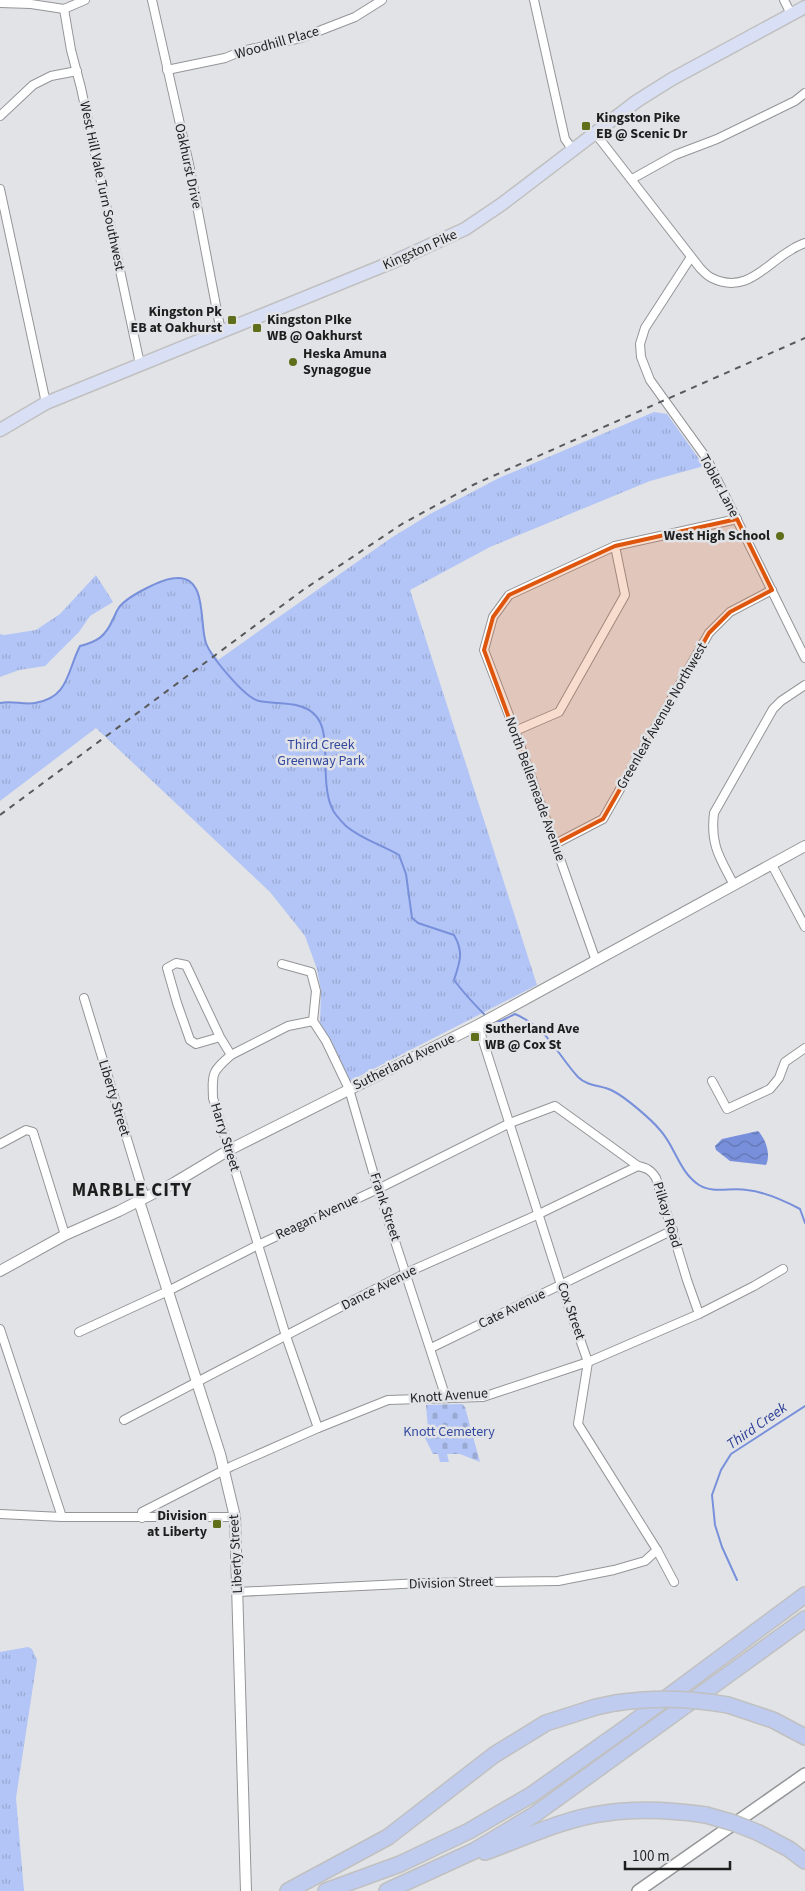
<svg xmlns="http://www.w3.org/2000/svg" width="805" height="1891" font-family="'Source Sans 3',sans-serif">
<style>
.cemetery{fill:url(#cemetery-stones)}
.park{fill:url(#park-tufts)}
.water{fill:url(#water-waves)}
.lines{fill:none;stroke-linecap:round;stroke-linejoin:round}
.stream{stroke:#7890db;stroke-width:2}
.minor-casing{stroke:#949598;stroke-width:10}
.tertiary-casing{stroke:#949598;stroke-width:12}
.secondary-casing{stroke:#949598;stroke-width:14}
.primary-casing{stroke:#c0c0c0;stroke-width:15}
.motorway-casing{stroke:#c0c0c0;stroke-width:18}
.minor{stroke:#fff;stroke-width:8}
.tertiary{stroke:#fff;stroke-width:10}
.secondary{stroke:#fff;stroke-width:11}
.primary{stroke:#d9e0f6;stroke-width:12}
.motorway{stroke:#bfccf0;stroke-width:15}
.rail{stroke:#58595a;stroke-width:2;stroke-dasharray:6 6;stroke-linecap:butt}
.motorway-bridge-casing{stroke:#c0c0c0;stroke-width:18;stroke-linecap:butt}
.motorway-bridge{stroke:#bfccf0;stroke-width:15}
.marked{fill:#de560d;fill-opacity:0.2;stroke:#de560d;stroke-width:4;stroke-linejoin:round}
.poi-dot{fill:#5f6e1a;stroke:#e2e3e6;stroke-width:2}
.labels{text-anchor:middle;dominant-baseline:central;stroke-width:5;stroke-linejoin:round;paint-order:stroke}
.street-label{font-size:14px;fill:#1e1e1f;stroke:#e2e3e6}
.poi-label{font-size:14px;font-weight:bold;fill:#1e1e1f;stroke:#e2e3e6;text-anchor:start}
.park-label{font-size:14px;fill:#3449a1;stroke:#e2e3e6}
.water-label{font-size:15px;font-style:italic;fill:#2c3f97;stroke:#e2e3e6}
.district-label{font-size:19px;font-weight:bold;letter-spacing:1px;fill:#1e1e1f;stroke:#e2e3e6}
</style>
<defs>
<pattern id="cemetery-stones" width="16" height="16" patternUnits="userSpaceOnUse" patternTransform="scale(1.25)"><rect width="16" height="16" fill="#b3c5f6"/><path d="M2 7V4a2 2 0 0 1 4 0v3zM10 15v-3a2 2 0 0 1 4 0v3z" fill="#9aa9d2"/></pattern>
<pattern id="park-tufts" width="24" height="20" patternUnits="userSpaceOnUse" patternTransform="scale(1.25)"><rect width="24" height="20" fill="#b3c5f6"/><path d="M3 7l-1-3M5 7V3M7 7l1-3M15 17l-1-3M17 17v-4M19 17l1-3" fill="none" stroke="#9aa9d2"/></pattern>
<pattern id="water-waves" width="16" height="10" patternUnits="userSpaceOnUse" patternTransform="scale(1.25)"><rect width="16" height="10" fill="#7890db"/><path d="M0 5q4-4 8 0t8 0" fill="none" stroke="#6275b1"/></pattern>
</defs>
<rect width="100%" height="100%" fill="#e2e3e6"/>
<polygon class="cemetery" points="462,1404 465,1407 480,1462 460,1454 447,1454 449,1462 440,1462 438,1454 433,1454 425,1438 428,1429 426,1405"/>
<g class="park">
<path d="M654 412 667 414 704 466 650 481 490 547 410 590 537 985 350 1081 320 1023 321 991 317 969 305 936 270 892 96 728 0 801V703C12 700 23 705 35 703 69 698 67 671 80 646L95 642 106 633 117 609 127 599 156 584 176 578 188 579C207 596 198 622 206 644 209 649 215 655 218 660L391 538 430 514 499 478Z"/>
<polygon points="96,575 113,602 90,616 79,632 45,666 19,670 0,677 0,634 4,635 36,630 60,614"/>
<polygon points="28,1647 32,1649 37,1660 16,1798 24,1891 0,1891 0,1652"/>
</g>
<path class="water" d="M758 1131C766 1139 771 1155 766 1165L730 1161 716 1150 715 1146 722 1139Z"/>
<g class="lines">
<g class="stream">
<path d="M0 703C12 700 23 705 35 703 69 698 67 671 80 646 97 642 106 636 113 619 115 616 116 612 118 609 125 597 163 578 177 578 208 577 199 625 206 643 211 657 245 698 259 701 277 705 303 700 316 716 323 724 324 735 325 745 326 763 324 792 332 808 334 814 341 821 346 826 361 839 382 845 399 855L406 874 412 918 418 923 454 935C464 952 460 962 454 980 463 992 473 1003 484 1014"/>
<path d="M495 1021H501L515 1014C549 1029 556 1053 578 1077 588 1087 602 1085 613 1091 625 1097 651 1119 660 1130 675 1146 679 1172 699 1185 713 1194 731 1187 747 1190 766 1192 783 1200 800 1209L805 1223"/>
<polyline points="737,1580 722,1547 715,1525 712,1495 721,1470 731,1454 805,1406"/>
</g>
<defs>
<g id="minor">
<polyline points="152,0 189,164 221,332"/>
<polyline points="534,0 565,139 573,150"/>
<polyline points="784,0 791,14"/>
<polyline points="0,3 31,4 64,9 85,0"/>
<polyline points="64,9 71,50 81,88 140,364"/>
<polyline points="167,70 225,58 242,51 301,38 355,17 382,0"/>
<polyline points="0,116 33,85 51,76 77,71"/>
<path d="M595 133 700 268C703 271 707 276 712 278 746 295 766 264 791 250 795 247 800 245 805 243"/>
<polyline points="632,179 675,155 717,139 795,101 805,93"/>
<polyline points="0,189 46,403"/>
<polyline points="691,257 645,328 640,344 641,357 650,380 707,459 805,658"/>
<polyline points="515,731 559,712 625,595 615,546"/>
<polyline points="555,844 603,819 709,633 730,612 772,590"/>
<polyline points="772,865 805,927"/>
<path d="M734 885C720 858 710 845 714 813L773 709 781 701 805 685"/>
<polyline points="596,961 515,731 484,650 493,617 509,595 615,546 737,519"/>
<polyline points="282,964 311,972 316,991 313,1021"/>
<polyline points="84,998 145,1198"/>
<polyline points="313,1021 326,1041 349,1089 378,1189 446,1398"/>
<polyline points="478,1025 561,1285 588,1362 578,1424 657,1550 674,1582"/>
<path d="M220 1037 196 1044 190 1040 177 1003 167 968 176 963 186 965 220 1037 231 1055C212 1072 212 1072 213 1098L286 1336 318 1428"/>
<polyline points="231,1055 288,1026 313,1021"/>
<polyline points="712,1081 727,1109 770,1089 779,1078 785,1062 805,1048"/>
<polyline points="0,1144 26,1130 33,1132 65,1235"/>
<polyline points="0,1329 62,1517"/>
<path d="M79 1332 168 1291 258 1245 378 1189 510 1123 555 1106 638 1166C647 1168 651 1170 656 1178L687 1280 699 1314"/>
<polyline points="431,1348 673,1230"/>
<polyline points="124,1420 406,1273 539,1214 638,1166"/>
<polyline points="0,1514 62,1517 235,1517"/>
<polyline points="142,1518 142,1512 232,1466 318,1428 388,1400 483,1397 588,1362 699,1314 754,1286 783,1269"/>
<polyline points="238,1592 422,1583 558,1581 614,1570 645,1561 657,1550"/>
</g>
<g id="tertiary">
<polyline points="139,1201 220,1454 235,1517 246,1891"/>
<polyline points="0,1271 65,1235 119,1211 174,1183 229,1150 478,1025 805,846"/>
</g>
<polyline id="secondary" points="638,1891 805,1774"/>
<polyline id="primary" points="0,430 46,403 395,261 465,229 502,204 637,101 672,79 805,7"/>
<g id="motorway">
<polyline points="728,1705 773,1720 805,1737"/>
<polyline points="759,1833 789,1849 805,1861"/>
<path d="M485 1852C524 1838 565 1818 606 1813 640 1808 672 1810 706 1815"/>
<polyline points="288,1891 388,1837 494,1755 546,1723 596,1707 615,1703"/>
<polyline points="326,1891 400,1864 469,1831 531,1795 627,1727 805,1595"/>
<polyline points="387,1891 474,1851 534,1815 805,1619"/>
</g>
</defs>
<use href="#minor" class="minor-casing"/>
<use href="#tertiary" class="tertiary-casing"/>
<use href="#secondary" class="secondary-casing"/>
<use href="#primary" class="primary-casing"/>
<use href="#motorway" class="motorway-casing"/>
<use href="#minor" class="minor"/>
<use href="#tertiary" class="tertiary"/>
<use href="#secondary" class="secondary"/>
<use href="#primary" class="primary"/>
<use href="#motorway" class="motorway"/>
<polyline class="rail" points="0,815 303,590 402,524 475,484 805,338"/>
<defs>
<g id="motorway-bridge">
<path d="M615 1703C654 1697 690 1698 728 1705"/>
<polyline points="706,1815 734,1823 759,1833"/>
</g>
</defs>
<use href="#motorway-bridge" class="motorway-bridge-casing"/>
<use href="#motorway-bridge" class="motorway-bridge"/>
</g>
<path class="marked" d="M737 519 772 590 730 612 709 633 603 819 555 844 484 650 493 617 509 595 615 546Z"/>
<g class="poi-dot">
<rect x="581" y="121" width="10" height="10" rx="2.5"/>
<rect x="227" y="315" width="10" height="10" rx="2.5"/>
<rect x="252" y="323" width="10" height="10" rx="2.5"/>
<circle cx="293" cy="362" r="5"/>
<circle cx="780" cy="536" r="5"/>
<rect x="470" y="1032" width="10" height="10" rx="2.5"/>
<rect x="212" y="1519" width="10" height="10" rx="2.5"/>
</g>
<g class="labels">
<g class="street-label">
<text transform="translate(277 43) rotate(-16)">Woodhill Place</text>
<text transform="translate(188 166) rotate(78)">Oakhurst Drive</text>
<text transform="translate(102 186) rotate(78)">West Hill Vale Turn Southwest</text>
<text transform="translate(420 250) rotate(-24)">Kingston Pike</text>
<text transform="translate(719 486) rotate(62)">Tobler Lane</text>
<text transform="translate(662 716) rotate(-60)">Greenleaf Avenue Northwest</text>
<text transform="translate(535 789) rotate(70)">North Bellemeade Avenue</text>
<text transform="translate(404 1062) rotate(-26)">Sutherland Avenue</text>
<text transform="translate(114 1098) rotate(73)">Liberty Street</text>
<text transform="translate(225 1137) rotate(73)">Harry Street</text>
<text transform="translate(385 1207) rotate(72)">Frank Street</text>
<text transform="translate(667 1215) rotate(73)">Pilkay Road</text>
<text transform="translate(317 1217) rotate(-25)">Reagan Avenue</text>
<text transform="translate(379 1288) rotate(-27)">Dance Avenue</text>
<text transform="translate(512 1309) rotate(-26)">Cate Avenue</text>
<text transform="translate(571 1311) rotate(71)">Cox Street</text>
<text transform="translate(449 1396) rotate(-4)">Knott Avenue</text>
<text transform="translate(236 1554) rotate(-93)">Liberty Street</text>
<text transform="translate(451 1583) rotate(-2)">Division Street</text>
</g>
<g class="poi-label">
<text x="596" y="118">Kingston Pike<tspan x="596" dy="16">EB @ Scenic Dr</tspan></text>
<text x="222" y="312" text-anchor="end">Kingston Pk<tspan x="222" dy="16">EB at Oakhurst</tspan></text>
<text x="267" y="320">Kingston PIke<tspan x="267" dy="16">WB @ Oakhurst</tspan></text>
<text x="303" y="354">Heska Amuna<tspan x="303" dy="16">Synagogue</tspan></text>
<text x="770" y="536" text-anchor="end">West High School</text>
<text x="485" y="1029">Sutherland Ave<tspan x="485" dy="16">WB @ Cox St</tspan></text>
<text x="207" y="1516" text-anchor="end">Division<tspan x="207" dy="16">at Liberty</tspan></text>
</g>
<g class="park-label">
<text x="321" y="745">Third Creek<tspan x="321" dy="16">Greenway Park</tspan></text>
<text x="449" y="1432">Knott Cemetery</text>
</g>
<g class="water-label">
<text transform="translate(757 1426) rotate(-35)">Third Creek</text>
</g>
<g class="district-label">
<text x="132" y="1190">MARBLE CITY</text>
</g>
</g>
<path d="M625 1861v8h105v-8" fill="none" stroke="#1e1e1f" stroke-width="2.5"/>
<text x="632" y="1861" font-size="15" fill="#1e1e1f" stroke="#e2e3e6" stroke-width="4" paint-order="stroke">100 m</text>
</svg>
